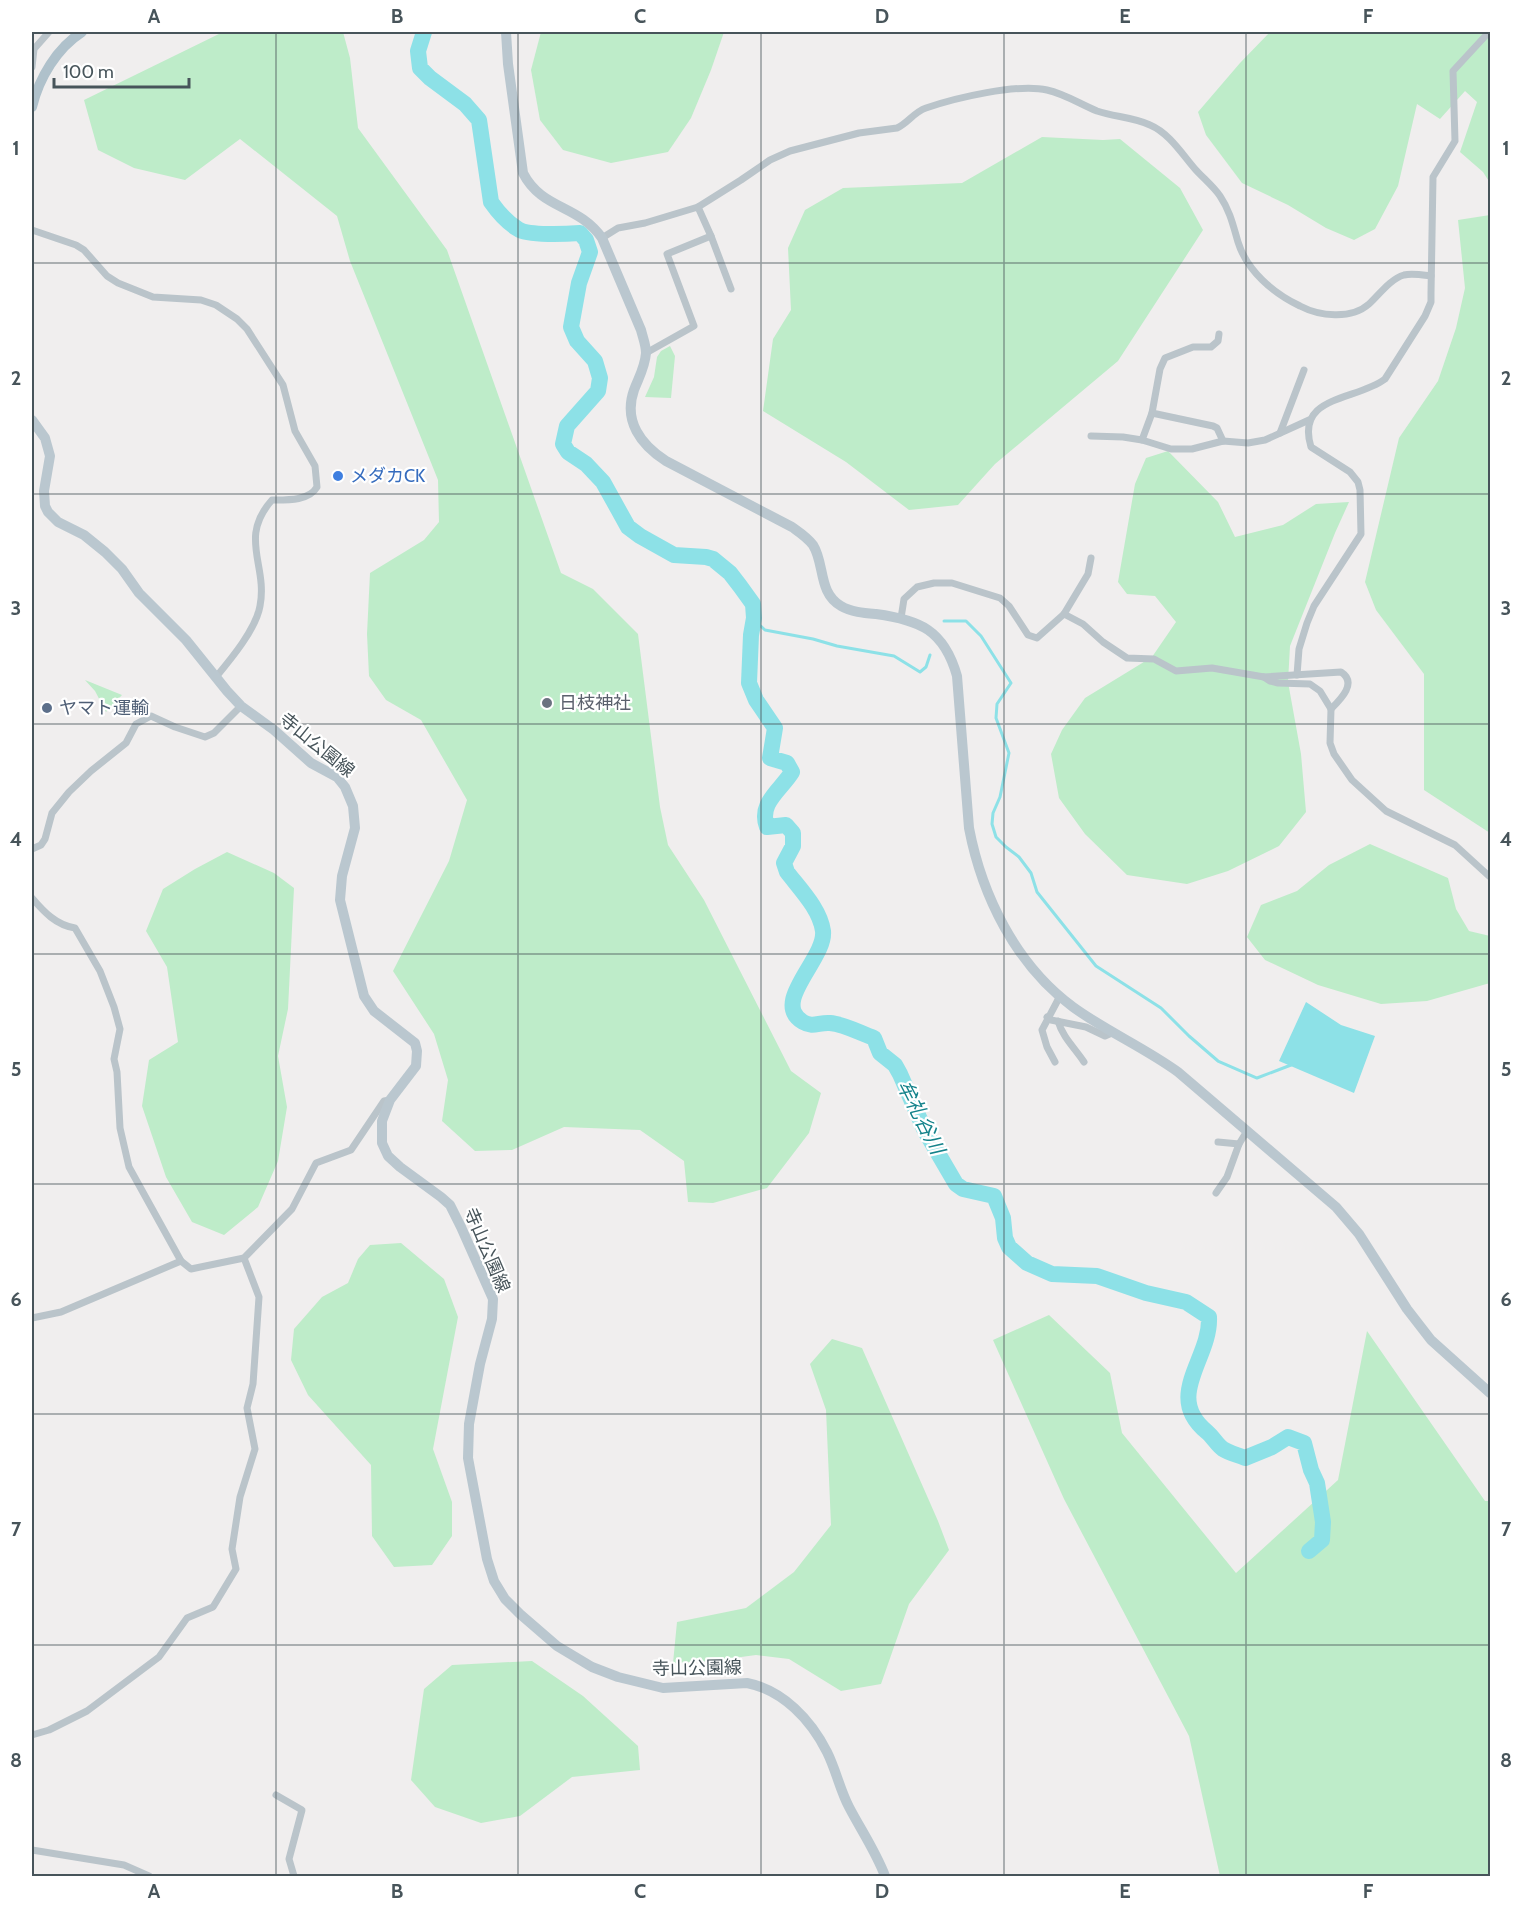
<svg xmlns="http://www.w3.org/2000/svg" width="1522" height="1908" font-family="Cabin,'Noto Sans JP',sans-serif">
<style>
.green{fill:#beecc9}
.water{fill:#8de1e7}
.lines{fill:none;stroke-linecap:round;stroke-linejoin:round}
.stream{stroke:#8de1e7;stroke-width:3}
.river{stroke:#8de1e7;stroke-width:16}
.street{stroke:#bac4ca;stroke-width:7}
.secondary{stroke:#bac7cf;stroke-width:10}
.primary{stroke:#afc1cb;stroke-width:10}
.grid{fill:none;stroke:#47545a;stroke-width:1.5;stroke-opacity:0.55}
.shop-dot{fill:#3f7fe0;stroke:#fff;stroke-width:2}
.worship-dot{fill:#6b7280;stroke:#fff;stroke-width:2}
.service-dot{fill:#5c6f8a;stroke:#fff;stroke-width:2}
.labels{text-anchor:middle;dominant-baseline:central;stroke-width:4.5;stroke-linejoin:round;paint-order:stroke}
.shop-label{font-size:18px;fill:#366cbe;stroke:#fff;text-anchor:start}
.worship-label{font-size:18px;fill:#5b616d;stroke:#fff;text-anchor:start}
.service-label{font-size:18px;fill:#4e5e75;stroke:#fff;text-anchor:start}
.street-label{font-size:18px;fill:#47545a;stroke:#fff}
.water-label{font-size:20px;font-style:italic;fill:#14838b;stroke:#fff}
.neatline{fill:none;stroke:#47545a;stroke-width:2}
.grid-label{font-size:20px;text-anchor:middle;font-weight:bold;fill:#47545a}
</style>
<rect width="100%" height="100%" fill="#f0eeee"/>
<g class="green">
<polygon points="223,32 343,32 350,58 358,128 447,250 561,573 593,589 638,634 660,807 668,845 704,900 791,1071 821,1093 809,1133 767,1188 713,1203 688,1202 684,1161 640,1130 564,1127 512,1150 475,1151 442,1121 448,1080 434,1034 393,971 449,861 467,800 421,720 386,700 369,676 367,634 370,573 424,540 439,522 438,480 350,261 337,216 240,139 185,180 134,168 98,150 84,100"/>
<polygon points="541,32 724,32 711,70 691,118 668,152 611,163 563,150 540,120 531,70"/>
<polygon points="1270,32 1490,32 1490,183 1483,172 1460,152 1477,102 1465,91 1440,119 1417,104 1398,186 1375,229 1354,240 1326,228 1288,205 1242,183 1206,135 1198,112 1240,63"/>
<polygon points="1042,137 1103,140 1120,139 1180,188 1203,230 1118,361 995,464 958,505 909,510 846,462 763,411 773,339 791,310 788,248 805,210 843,188 962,183"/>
<polygon points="1490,215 1490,833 1424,790 1424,674 1376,610 1365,582 1399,438 1438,381 1456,328 1465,288 1458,220"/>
<polygon points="670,346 675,356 671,398 645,397 654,377 657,357 661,351"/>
<polygon points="1168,451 1218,502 1235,537 1283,525 1316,504 1349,502 1335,533 1290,646 1288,682 1301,754 1306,812 1279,846 1228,871 1187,884 1127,875 1085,834 1059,798 1051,754 1062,730 1085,698 1152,657 1176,622 1155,596 1127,594 1118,582 1135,484 1146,458"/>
<polygon points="85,680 122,695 106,712 95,691"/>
<polygon points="1370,844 1448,878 1456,909 1469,931 1490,936 1490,983 1427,1001 1381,1004 1318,985 1265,960 1247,937 1261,905 1297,891 1329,865"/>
<polygon points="227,852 274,873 294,888 288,1009 278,1056 287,1107 278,1161 258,1207 224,1235 192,1222 166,1177 142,1106 149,1060 178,1042 167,967 146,931 163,889 195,869"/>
<polygon points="401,1243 444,1279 458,1317 433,1449 452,1502 452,1536 432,1565 394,1567 372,1536 371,1465 308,1395 291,1360 294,1329 322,1297 348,1283 358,1259 370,1245"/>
<polygon points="1049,1315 1110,1373 1122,1433 1236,1573 1338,1480 1367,1331 1485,1501 1490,1501 1490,1876 1220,1876 1189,1736 1064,1499 993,1340"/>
<polygon points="832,1339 862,1348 938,1521 949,1550 909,1604 881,1684 841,1691 789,1659 756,1655 711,1661 673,1663 677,1622 746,1608 794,1572 831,1525 826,1410 810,1364"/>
<polygon points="532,1661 583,1696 638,1746 640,1770 572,1777 520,1816 481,1823 435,1807 411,1780 424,1689 452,1665"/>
</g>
<polygon class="water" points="1306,1002 1341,1025 1375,1036 1354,1093 1279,1061"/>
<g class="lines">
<g class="stream">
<polyline points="754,620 765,630 813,639 837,646 894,656 920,672 926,667 930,655"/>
<polyline points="944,621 966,621 981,636 1011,683 997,704 996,718 1009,753 1000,797 993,813 992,824 996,837 1006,847 1019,857 1031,873 1037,892 1096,966 1161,1008 1189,1036 1218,1061 1257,1078 1291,1065"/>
</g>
<path class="river" d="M424 32 418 51 420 68 430 78 465 104 479 120 491 202C498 212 508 223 518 229 528 236 567 234 580 233L586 240 590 252 579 283 571 327 577 341 595 361 600 378 598 391 567 426 563 444 568 452 586 464 603 482 628 527 640 536 674 555 706 557 713 559 730 573 740 586 753 604 754 618 751 635 749 683 756 700 775 728 770 758 787 763 792 772C781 790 758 803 767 827L786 825 793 833V846L784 863 787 872C800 889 820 909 823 931 826 959 770 1002 803 1022 813 1028 819 1022 830 1023 844 1024 860 1033 874 1038L880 1053 895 1065 900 1074 925 1131 956 1184 963 1189 994 1196 1003 1218 1005 1238 1009 1247 1027 1263 1052 1274 1097 1276 1146 1293 1186 1302 1209 1317C1211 1359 1163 1396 1207 1432 1213 1437 1217 1445 1223 1449 1229 1453 1238 1455 1245 1458L1272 1447 1288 1437 1304 1443 1311 1470 1317 1483 1323 1522 1322 1540 1309 1551"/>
<g class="street">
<polyline points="32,67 34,49 49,32"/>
<path d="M32 230 76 245 84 250 107 276 118 283 153 297 201 300 216 305 237 319 247 329 283 385 295 431 315 466 317 487C309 501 287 500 272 500 238 538 268 565 260 606 256 629 231 659 216 677"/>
<polyline points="711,236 731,289"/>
<path d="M602 238 618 228 645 223 698 207 741 180 770 160 790 151 859 133 897 128C908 123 914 112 926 108 955 98 1018 83 1047 90 1065 94 1080 104 1097 111 1114 117 1133 117 1150 125 1169 133 1182 154 1195 169 1203 178 1213 186 1220 196 1230 211 1233 225 1238 242 1247 271 1273 293 1300 306 1319 316 1351 320 1369 304 1379 295 1390 279 1404 275 1412 273 1423 275 1431 276"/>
<polyline points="646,353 694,326 667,254 711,236 698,207"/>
<polyline points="1152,413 1160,369 1165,358 1193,347 1211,347 1218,341 1219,334"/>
<polyline points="1280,433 1304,370"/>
<polyline points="1091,436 1123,437 1142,440 1171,449 1192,449 1223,441 1248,443 1265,440 1309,420"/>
<polyline points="1142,440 1152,413 1213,426 1217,428 1223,441"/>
<path d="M1064 614 1083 624 1103 642 1127 658 1154 659 1176 671 1212 668 1264 677 1341 672C1358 683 1340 700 1331 709"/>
<polyline points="901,618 904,599 917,587 934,583 952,583 1000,598 1009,606 1028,635 1037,638 1064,614 1088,574 1091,558"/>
<path d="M1297 675 1299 649 1307 623 1314 606 1361 534 1360 490 1358 482 1350 472 1311 447C1295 395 1356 401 1385 379L1425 316 1431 302V293L1433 177 1455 141 1453 71 1489 32"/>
<polyline points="1264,677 1270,681 1278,683 1310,684 1320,691 1331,709 1330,743 1334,754 1352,780 1386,811 1455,845 1490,877"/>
<polyline points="32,849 41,845 45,839 52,813 69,792 91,771 126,743 136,724 151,716 175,727 205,737 214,733 241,706"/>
<path d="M32 898C44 912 56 925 75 928L100 971 114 1007 120 1029 114 1059 117 1072 120 1128 129 1167 181 1261 191 1269 244 1258 292 1209 316 1163 351 1150 384 1101 390 1100"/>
<polyline points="1047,1017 1051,1020 1086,1027 1105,1036 1114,1032"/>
<path d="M1058 1021C1063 1038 1075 1048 1084 1062"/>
<polyline points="1055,1062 1047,1047 1042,1030 1060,996"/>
<polyline points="1218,1142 1239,1144"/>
<polyline points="1216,1193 1227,1177 1239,1144 1247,1131"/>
<polyline points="32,1318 61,1312 181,1261"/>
<polyline points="32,1735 49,1730 87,1711 159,1657 187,1618 213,1607 236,1569 232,1549 240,1497 255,1449 247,1408 253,1384 259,1297 244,1258"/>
<polyline points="276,1795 302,1810 289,1859 294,1876"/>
<polyline points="32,1850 124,1865 149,1876"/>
</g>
<g class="secondary">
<path d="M506 32 508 64 523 173C542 210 578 204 602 238L641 330C643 338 646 345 646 353 645 367 639 377 634 390 623 421 641 445 666 461L792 527C799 532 807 537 813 545 825 564 818 593 841 606 851 612 864 613 876 614 920 620 944 630 957 676L969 828C982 896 1016 965 1073 1007 1106 1031 1145 1048 1178 1072L1336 1207 1359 1234 1407 1309 1431 1340 1490 1393"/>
<path d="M32 420 45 438 50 456 44 491 45 506 48 512 58 522 84 535 105 552 122 569 139 593 186 640 227 691 241 706 274 730 311 763 337 777 345 787 353 806 355 828 342 876 340 900 364 996 374 1011 415 1043 417 1051 416 1066 390 1100 382 1121V1143L388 1156 400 1167 441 1197 450 1205 461 1227 493 1299 492 1319 480 1364 469 1424 468 1458 487 1559 494 1581 505 1599 520 1614 557 1646 592 1667 618 1677 663 1688 747 1683C783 1690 811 1720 827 1752 836 1770 840 1790 849 1807 861 1830 876 1852 885 1876"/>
</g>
<path class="primary" d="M32 107C39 78 57 48 82 32"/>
</g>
<path class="grid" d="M276 32V1876M518 32V1876M761 32V1876M1004 32V1876M1246 32V1876M32 263H1490M32 494H1490M32 724H1490M32 954H1490M32 1184H1490M32 1414H1490M32 1645H1490"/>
<circle class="shop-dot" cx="338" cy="476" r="6"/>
<circle class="worship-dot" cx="547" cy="703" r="6"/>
<circle class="service-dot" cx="47" cy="708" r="6"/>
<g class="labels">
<g class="shop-label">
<text x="350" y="476">メダカCK</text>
</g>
<g class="worship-label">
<text x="559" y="703">日枝神社</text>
</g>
<g class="service-label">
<text x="59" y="708">ヤマト運輸</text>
</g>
<g class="street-label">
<text transform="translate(317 745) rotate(39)">寺山公園線</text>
<text transform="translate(487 1250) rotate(67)">寺山公園線</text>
<text transform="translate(697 1668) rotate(-1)">寺山公園線</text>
</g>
<g class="water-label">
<text transform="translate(921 1117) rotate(63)">牟礼谷川</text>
</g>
</g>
<rect width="1522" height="1908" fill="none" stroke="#ffffff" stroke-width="66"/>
<path d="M54 78v9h135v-9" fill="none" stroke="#47545a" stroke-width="3"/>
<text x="63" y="78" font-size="18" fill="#47545a" stroke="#ffffff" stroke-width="4.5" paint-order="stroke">100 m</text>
<rect x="33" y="33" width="1456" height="1842" class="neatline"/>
<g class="grid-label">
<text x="154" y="23">A</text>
<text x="397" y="23">B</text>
<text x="640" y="23">C</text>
<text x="882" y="23">D</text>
<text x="1125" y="23">E</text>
<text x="1368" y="23">F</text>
<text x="16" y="155">1</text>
<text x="1506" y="155">1</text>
<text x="16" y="385">2</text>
<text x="1506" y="385">2</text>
<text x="16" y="615">3</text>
<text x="1506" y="615">3</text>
<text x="16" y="846">4</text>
<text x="1506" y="846">4</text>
<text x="16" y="1076">5</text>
<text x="1506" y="1076">5</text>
<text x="16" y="1306">6</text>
<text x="1506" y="1306">6</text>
<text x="16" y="1536">7</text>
<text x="1506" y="1536">7</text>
<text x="16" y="1767">8</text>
<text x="1506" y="1767">8</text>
<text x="154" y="1898">A</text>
<text x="397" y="1898">B</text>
<text x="640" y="1898">C</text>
<text x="882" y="1898">D</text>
<text x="1125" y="1898">E</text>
<text x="1368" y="1898">F</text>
</g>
</svg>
